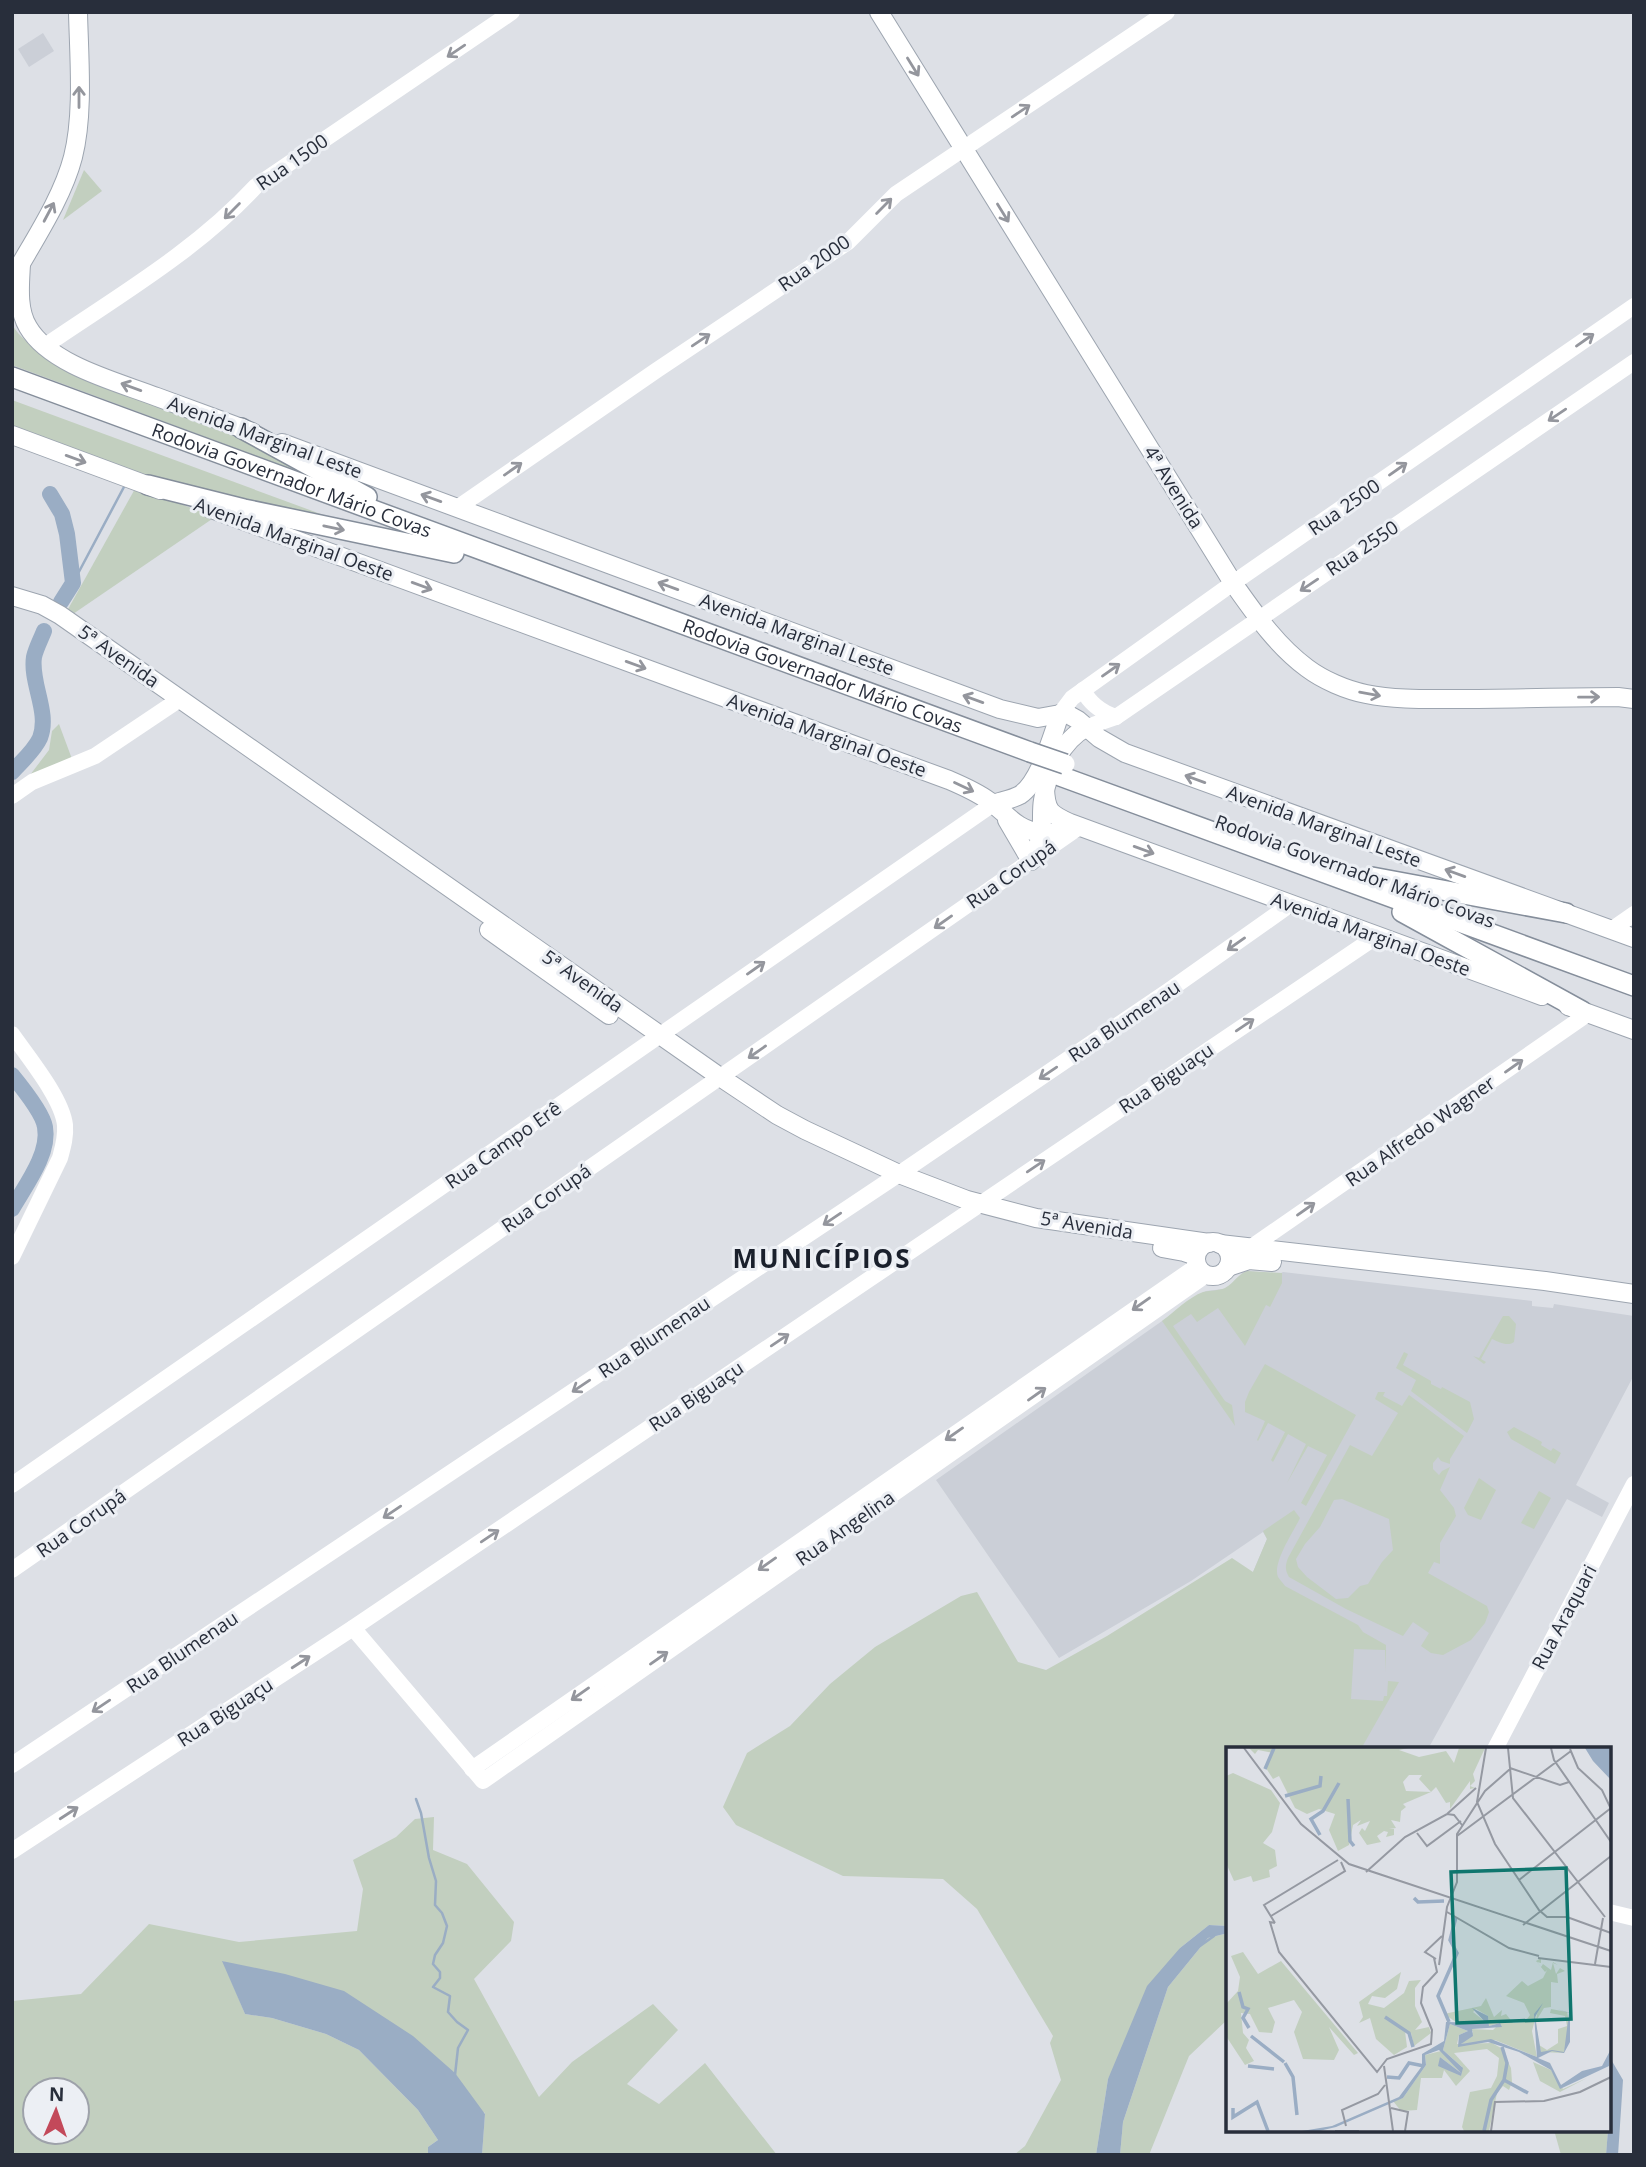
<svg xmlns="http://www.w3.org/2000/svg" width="1646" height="2167" font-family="'Open Sans',sans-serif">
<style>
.built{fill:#cbcfd7}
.green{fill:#c2cfbf;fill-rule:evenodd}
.water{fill:#9aadc4}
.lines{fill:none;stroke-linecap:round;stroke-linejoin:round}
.stream{stroke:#9aadc4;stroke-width:2.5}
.river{stroke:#9aadc4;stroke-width:16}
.primary-casing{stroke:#9da5b0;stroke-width:20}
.highway-casing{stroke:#858e9b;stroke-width:22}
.secondary{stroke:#fff;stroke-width:16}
.primary{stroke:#fff;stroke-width:18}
.highway{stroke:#fff;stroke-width:19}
.highway-bridge-casing{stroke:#858e9b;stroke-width:22;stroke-linecap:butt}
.highway-bridge{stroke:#fff;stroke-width:19}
.oneway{stroke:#94969d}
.labels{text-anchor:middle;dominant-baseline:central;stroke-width:6;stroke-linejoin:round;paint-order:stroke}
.street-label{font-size:19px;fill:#282e3b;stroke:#eceff4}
.district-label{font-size:26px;font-weight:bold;letter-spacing:2px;fill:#1a202c;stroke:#eceff4}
.inset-river{fill:none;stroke:#9aadc4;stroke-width:3.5}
.inset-road{fill:none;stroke:#9599a2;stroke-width:2}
.view{fill:#0f766e;fill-opacity:0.15;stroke:#0f766e;stroke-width:3.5}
.inset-edge{fill:none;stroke:#282e3b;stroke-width:3.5}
</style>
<rect width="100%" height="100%" fill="#dde0e6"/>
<g class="built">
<polygon points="43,33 54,51 29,67 18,49"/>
<polygon points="1247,1271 1279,1274 1283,1272 1532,1301 1532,1306 1553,1308 1554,1304 1634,1316 1634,1375 1576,1485 1609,1503 1602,1517 1567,1499 1428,1749 1316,1749 1253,1572 1267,1539 1263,1532 1191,1581 1059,1658 936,1480 1199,1295 1206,1291 1224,1289 1232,1284 1243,1272"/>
</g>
<g class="green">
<polygon points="84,170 102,191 63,220"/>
<path d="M12 324C19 338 33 346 45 355L252 438 340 487 12 365Z"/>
<polygon points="12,400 364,530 152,481 12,427"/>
<polygon points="136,487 215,517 73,614 67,611"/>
<polygon points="59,724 72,759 27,779 49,750 52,731"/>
<path d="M1247 1271 1282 1273V1283L1270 1307 1266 1305 1245 1346 1218 1308 1197 1322 1191 1314 1173 1326 1225 1401 1232 1405 1235 1426 1162 1321C1174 1312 1189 1297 1203 1292 1211 1290 1218 1291 1225 1288 1234 1283 1238 1274 1247 1271Z"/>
<path d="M1503 1316H1509L1516 1324 1514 1342C1507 1347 1499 1342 1492 1339L1481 1359 1486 1362 1484 1364 1473 1356 1479 1358Z"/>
<polygon points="1404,1352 1408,1354 1403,1365 1431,1381 1431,1384 1441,1389 1442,1387 1470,1402 1474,1419 1467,1433 1411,1391 1416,1380 1396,1368"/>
<polygon points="1265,1364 1356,1415 1306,1506 1301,1503 1327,1455 1308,1446 1287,1483 1306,1444 1288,1434 1273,1462 1271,1460 1285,1432 1268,1423 1258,1441 1257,1440 1265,1421 1245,1412 1245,1402 1249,1392"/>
<path d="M1378 1392H1385L1383 1396 1402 1406 1409 1395 1464 1436 1450 1459V1464L1441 1461 1438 1457 1433 1463V1469L1439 1475 1442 1471 1450 1467 1440 1490 1454 1508 1456 1516 1440 1543V1564L1434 1562 1428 1573 1487 1606 1489 1612 1485 1623 1471 1640 1443 1655 1431 1653 1421 1646 1429 1633 1413 1622 1403 1636 1346 1609 1289 1577C1285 1570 1285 1566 1288 1558L1350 1445 1372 1456 1398 1413 1375 1399ZM1342 1499 1389 1519 1393 1550 1382 1562 1368 1584 1360 1586 1348 1598 1336 1599 1307 1577 1298 1567 1296 1559 1305 1544 1320 1527 1334 1500Z"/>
<polygon points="1514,1427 1542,1442 1541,1445 1551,1451 1553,1448 1561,1453 1555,1464 1511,1439 1507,1432"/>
<polygon points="1479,1478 1496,1490 1481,1520 1468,1515 1464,1508"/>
<polygon points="1539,1491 1551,1498 1534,1529 1521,1523"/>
<path d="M1294 1510 1300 1518C1294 1531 1272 1563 1278 1577 1280 1580 1283 1583 1285 1586L1358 1625 1363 1632 1386 1645V1672L1385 1650 1354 1649 1351 1699 1383 1701 1384 1696H1387L1388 1681 1399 1682 1361 1749H1228V1926L1209 1925 1180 1948 1108 2079 1096 2155H1014L1025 2146 1061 2080 1050 2043 1053 2036 977 1909 943 1879 843 1876 736 1825 723 1807 747 1753 790 1726 830 1684 875 1647 961 1596 977 1592 1018 1662 1046 1670 1107 1636 1232 1558 1253 1572 1267 1539 1263 1531Z"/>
<path d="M434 1817 433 1850 467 1864 514 1922 511 1941 474 1979 539 2097 572 2062 653 2004 678 2030 627 2084 659 2104 705 2063 777 2155H482L485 2113 223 1961 245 2014 272 2018 326 2034 359 2050 418 2110 438 2140 428 2147V2155H12V2001L81 1994 149 1924 239 1942 357 1931 363 1889 353 1860 396 1837 415 1819ZM35 2090H77V2132H35Z"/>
<polygon points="1228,1933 1228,2019 1189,2056 1149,2155 1120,2155 1123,2122 1168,1987 1208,1938"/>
<polygon points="1554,2130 1608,2130 1606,2155 1561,2155"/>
</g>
<g class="water">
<polygon points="1209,1925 1228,1926 1228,1933 1208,1938 1168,1987 1123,2122 1120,2155 1096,2155 1108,2079 1147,1986 1180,1948"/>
<polygon points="222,1961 285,1974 344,1991 413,2036 455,2073 485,2114 482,2155 428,2155 428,2147 438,2140 418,2110 359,2050 326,2034 272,2018 245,2014"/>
<polygon points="1609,2056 1623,2080 1618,2155 1606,2155 1612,2080 1609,2077"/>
</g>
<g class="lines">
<g class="stream">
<polyline points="73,583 125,485"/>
<polyline points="416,1799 421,1813 429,1858 436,1881 435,1905 442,1913 447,1926 443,1943 435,1955 433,1964 440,1972 440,1978 433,1987 450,1996 448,2012 457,2022 468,2030 458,2048 455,2075"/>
<polyline points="1200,1946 1214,1936"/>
</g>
<g class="river">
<polyline points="50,494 62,514 67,534 73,583 61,602"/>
<path d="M12 772C22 761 34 751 40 738 50 712 30 683 34 657 36 648 41 639 44 631"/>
<path d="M12 1075C21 1086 43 1114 45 1127 50 1154 25 1186 12 1209"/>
</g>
<defs>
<g id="primary">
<path d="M879 12 1233 583C1255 614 1276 645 1307 668 1323 680 1346 690 1366 694 1395 700 1427 699 1457 699 1510 699 1564 697 1618 697L1634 699"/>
<path d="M21 264C20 284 17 309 28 327 50 365 118 382 157 397 189 409 220 420 252 432"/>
<path d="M16 272C36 237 63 196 73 157 84 114 79 57 78 12"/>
<polyline points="12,435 160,490"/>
<polyline points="282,443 1000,709 1038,718 1060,714 1069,715 1078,720 1099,738 1125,753 1634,938"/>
<path d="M209 508 949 780C963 786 977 792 989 801 1008 814 1014 829 1041 833 1053 835 1068 829 1080 827"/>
<polyline points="12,596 42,605 60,615 720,1077 777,1115 805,1130 899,1174 967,1200 1036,1218 1209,1243"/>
<path d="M1045 789C1046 811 1050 814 1070 823L1542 996"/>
<path d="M993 804C1002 801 1013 799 1020 795 1040 782 1052 736 1060 714"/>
<polyline points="1007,820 1031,861"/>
<path d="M1033 859C1036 851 1040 842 1041 833 1043 822 1041 811 1043 800 1048 771 1061 741 1087 727"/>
<polyline points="489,930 609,1015"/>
<polyline points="1568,1006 1634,1030"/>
<circle cx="1213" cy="1259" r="17"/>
<polyline points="1220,1244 1545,1281 1634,1294"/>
<polyline points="1162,1248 1184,1252 1196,1256"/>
<polyline points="1228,1267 1249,1260 1272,1262"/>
</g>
<g id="highway">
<path id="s1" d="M12 377 1030 752"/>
<polyline points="241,428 367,497"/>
<polyline points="148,485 244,509 454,553"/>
<polyline points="1060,776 1634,986"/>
<polyline points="1372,877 1566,913"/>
<polyline points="1402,912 1582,1011"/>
</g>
</defs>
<use href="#primary" class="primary-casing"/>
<use href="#highway" class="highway-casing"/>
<g class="secondary">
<path d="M45 346C118 296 196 251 256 186L512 12"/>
<polyline points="457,508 657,370 848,242 896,194 1167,12"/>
<path d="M1083 690C1090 704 1101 712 1116 717"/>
<polyline points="1060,714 1072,698 1233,583 1634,306"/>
<polyline points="1087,727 1116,717 1634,362"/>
<polyline points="12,796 32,782 95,756 180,699"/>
<polyline points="1611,930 1634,914"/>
<path d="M12 1034C28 1057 62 1098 65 1125 66 1137 63 1147 60 1158L12 1257"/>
<polyline points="1250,1248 1589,1013"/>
<polyline points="12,1485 993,804"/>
<polyline points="12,1570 1075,830"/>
<polyline points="353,1628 483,1781 1206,1275"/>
<polyline points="1495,1749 1634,1484"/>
<polyline points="12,1765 899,1174 1168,991 1291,904"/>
<polyline points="472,1769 1197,1266"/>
<polyline points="12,1851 353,1628 1377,936"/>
<polyline points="1609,1912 1634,1918"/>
</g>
<use href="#primary" class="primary"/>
<use href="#highway" class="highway"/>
<defs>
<polyline id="highway-bridge" points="1030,752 1065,764"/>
</defs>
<use href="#highway-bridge" class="highway-bridge-casing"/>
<use href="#highway-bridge" class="highway-bridge"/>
</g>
<defs><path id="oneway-shaft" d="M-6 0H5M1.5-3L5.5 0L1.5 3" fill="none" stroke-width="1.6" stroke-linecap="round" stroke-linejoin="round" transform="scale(1.75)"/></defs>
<g class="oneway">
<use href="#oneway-shaft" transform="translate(456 51) rotate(146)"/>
<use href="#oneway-shaft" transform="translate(913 67) rotate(58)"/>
<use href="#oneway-shaft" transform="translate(79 97) rotate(-90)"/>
<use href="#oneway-shaft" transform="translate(1021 111) rotate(-34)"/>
<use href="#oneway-shaft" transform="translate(884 206) rotate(-45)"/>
<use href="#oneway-shaft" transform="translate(232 211) rotate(135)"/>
<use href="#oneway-shaft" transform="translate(49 212) rotate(-62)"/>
<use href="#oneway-shaft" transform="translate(1003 213) rotate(58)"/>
<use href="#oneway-shaft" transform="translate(701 340) rotate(-34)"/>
<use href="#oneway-shaft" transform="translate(1585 340) rotate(-35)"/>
<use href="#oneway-shaft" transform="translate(131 387) rotate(-160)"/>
<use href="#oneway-shaft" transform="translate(1557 415) rotate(146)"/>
<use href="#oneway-shaft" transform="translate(76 459) rotate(20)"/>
<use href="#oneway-shaft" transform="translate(513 469) rotate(-35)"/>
<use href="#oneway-shaft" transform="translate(1398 469) rotate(-35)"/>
<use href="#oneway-shaft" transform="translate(431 498) rotate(-160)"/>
<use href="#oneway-shaft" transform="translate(334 528) rotate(12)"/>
<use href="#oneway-shaft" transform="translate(1309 585) rotate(146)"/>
<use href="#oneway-shaft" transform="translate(422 586) rotate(20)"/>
<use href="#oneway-shaft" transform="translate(668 586) rotate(-160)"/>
<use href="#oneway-shaft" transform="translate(636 665) rotate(20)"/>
<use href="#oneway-shaft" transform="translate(1111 670) rotate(-35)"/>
<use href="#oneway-shaft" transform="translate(1370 694) rotate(10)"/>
<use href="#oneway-shaft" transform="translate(1589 697) rotate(-1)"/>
<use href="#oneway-shaft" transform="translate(973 699) rotate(-160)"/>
<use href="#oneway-shaft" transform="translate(1195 779) rotate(-160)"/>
<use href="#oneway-shaft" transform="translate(964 787) rotate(25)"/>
<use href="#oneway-shaft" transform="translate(1144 850) rotate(20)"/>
<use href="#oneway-shaft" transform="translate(1455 873) rotate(-160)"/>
<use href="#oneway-shaft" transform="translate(943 922) rotate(145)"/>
<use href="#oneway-shaft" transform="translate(1236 944) rotate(145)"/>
<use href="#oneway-shaft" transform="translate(756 968) rotate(-35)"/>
<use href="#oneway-shaft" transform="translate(1245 1025) rotate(-34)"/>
<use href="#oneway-shaft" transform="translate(757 1052) rotate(145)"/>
<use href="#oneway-shaft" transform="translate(1514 1066) rotate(-35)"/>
<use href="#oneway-shaft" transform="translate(1048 1073) rotate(146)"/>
<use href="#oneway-shaft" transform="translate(1036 1166) rotate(-34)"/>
<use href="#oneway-shaft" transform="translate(1306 1209) rotate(-35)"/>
<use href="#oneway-shaft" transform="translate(832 1219) rotate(146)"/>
<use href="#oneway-shaft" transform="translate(1141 1304) rotate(145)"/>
<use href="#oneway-shaft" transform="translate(780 1340) rotate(-34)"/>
<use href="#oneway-shaft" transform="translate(581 1386) rotate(146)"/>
<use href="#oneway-shaft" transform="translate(1037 1394) rotate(-35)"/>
<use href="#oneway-shaft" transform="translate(954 1434) rotate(145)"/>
<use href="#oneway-shaft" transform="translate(392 1512) rotate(146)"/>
<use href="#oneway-shaft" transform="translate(490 1536) rotate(-34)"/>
<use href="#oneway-shaft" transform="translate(767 1564) rotate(145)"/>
<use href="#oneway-shaft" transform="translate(659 1658) rotate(-35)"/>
<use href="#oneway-shaft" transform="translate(301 1662) rotate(-33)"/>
<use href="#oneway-shaft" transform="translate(580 1694) rotate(145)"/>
<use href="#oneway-shaft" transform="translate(101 1706) rotate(146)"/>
<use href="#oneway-shaft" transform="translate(69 1813) rotate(-33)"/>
</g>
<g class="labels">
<g class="street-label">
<text transform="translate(292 162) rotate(-35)">Rua 1500</text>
<text transform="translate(814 263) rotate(-35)">Rua 2000</text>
<text transform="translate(265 437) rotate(20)">Avenida Marginal Leste</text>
<text stroke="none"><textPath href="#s1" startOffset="298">Rodovia Governador Mário Covas</textPath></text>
<text transform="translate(1174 487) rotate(58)">4ª Avenida</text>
<text transform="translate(1344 507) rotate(-35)">Rua 2500</text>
<text transform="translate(294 539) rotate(20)">Avenida Marginal Oeste</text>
<text transform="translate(1362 548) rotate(-34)">Rua 2550</text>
<text transform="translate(797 634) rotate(20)">Avenida Marginal Leste</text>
<text transform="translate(119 656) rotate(35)">5ª Avenida</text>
<text stroke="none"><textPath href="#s1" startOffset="864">Rodovia Governador Mário Covas</textPath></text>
<text transform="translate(827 735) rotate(20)">Avenida Marginal Oeste</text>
<text transform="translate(1324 826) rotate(20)">Avenida Marginal Leste</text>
<text transform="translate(1355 871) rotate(20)">Rodovia Governador Mário Covas</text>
<text transform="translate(1011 874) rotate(-35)">Rua Corupá</text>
<text transform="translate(1371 934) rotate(20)">Avenida Marginal Oeste</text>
<text transform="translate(583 981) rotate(35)">5ª Avenida</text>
<text transform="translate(1124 1021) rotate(-34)">Rua Blumenau</text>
<text transform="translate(1166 1078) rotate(-34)">Rua Biguaçu</text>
<text transform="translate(1420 1131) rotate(-35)">Rua Alfredo Wagner</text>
<text transform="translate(503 1145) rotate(-35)">Rua Campo Erê</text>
<text transform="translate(546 1198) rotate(-35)">Rua Corupá</text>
<text transform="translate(1087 1225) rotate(9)">5ª Avenida</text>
<text transform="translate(654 1337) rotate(-34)">Rua Blumenau</text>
<text transform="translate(696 1396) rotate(-34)">Rua Biguaçu</text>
<text transform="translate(81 1523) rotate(-35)">Rua Corupá</text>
<text transform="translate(845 1528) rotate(-35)">Rua Angelina</text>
<text transform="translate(1564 1617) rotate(-62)">Rua Araquari</text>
<text transform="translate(182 1652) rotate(-34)">Rua Blumenau</text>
<text transform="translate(225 1712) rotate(-33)">Rua Biguaçu</text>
</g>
<g class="district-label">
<text x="822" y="1258">MUNICÍPIOS</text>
</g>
</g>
<g transform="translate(1226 1747)">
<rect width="385" height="385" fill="#dde0e6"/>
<path d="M23 1H182L173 3 193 10 220 4 228 16 233 1H259L247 27 249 34 244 39 249 41 244 42V34L224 62V55L220 56 210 40 205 45 193 32 196 28H183L177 35 180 44 205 45 177 57 180 60 175 64 174 75 165 73 170 81 163 82H168V88L160 90 162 85 158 84 151 89 155 95 141 98 133 86 136 81 139 84 144 74 131 79 135 73 127 78 123 98 112 104 103 83 109 67 93 62 81 67 69 61 53 29 47 32 40 21 47 6 32 3 29 7ZM7 26 45 43 54 56 46 85 37 96 49 103 51 119 43 123 44 130 27 135 25 129 8 134 0 116V29ZM17 205 32 227 55 214 132 306 128 308 103 280 113 303 108 313 77 312 68 285 76 265 68 253 42 261 49 275 46 286 33 285 24 267 15 266 17 286 23 293 20 301 28 314 19 318 0 289V257L12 244 14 230 5 209ZM315 211V216L311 215 315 220 317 217 325 223 327 215 332 218 327 216 330 227 334 221 339 224 331 227 332 236 325 235V260L318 261 310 274 313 298 321 303 332 296V282L341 279 339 269 324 266 325 262 341 265 344 279 338 306 315 305 309 280 312 261 306 284 311 310 269 293 235 297 247 285 245 282 267 283 274 276 263 279 262 269 250 262 247 265 261 276 233 277 218 267 255 259 260 251 268 270 276 263 275 269 280 267 287 276 299 275 304 268 298 256 280 249 296 234 302 239 317 231 321 223 319 225 310 214ZM175 225 171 242 159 251 146 249 142 257 158 261 178 246 183 234 195 233 189 241V259L196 275 189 283 203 280 205 286 188 299 185 286 179 284 181 300 168 308 150 292 144 271 133 276 137 270 133 255ZM224 277 242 284 233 288 231 297 266 296 275 301 285 321 286 335 283 343 277 339 271 346 263 384H238L236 380 244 345 265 341 271 329 273 311 261 302 228 306 244 324 230 339 218 323 216 331H195L191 363 175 364 167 354 177 351 188 335 200 318 199 308 215 304 235 326 214 310V318L235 329 236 320 217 303ZM307 315 325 323 337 342 361 331 334 345 314 334Z" fill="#c2cfbf"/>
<path d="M359 1H385V33L367 14ZM317 256 309 270 315 305 326 303 338 305 343 266 331 262 344 266V295L338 306 326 304 312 311 324 316 335 338 356 324 376 319 385 302 383 319 334 342 325 323 293 305 262 295 232 300 233 288 242 284 224 277 217 303 237 321 235 329 212 319 214 310 235 326 213 303 199 308 200 318 177 351 110 380 93 384H76L106 379 173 350 196 319V307L218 294 220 275 260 276 246 261 262 269 263 279 274 276 276 280 246 282 247 289 235 297 265 292 311 310 308 267Z" fill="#9aadc4"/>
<path class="inset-river" d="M39 22 48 1M59 49 94 39 95 29M122 52 124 94 128 99M94 88 85 72 97 64 113 36M188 151 192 155 218 154M13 245 17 260 22 262 17 271 23 281M159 270 183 286 187 300M223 275 212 249 231 206 224 193 230 170M25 289 58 315M59 316 67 330 71 368M22 319 48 322M161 330 173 331 183 316 198 319M278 333 302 346M7 361V370L31 355 42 384M258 384 265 353 278 333 281 316 276 300"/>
<path class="inset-road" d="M18 1 75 77 123 117 385 204M260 1 251 55 269 97 313 163 321 170H341L385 186M282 1 287 51 379 170M325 1 328 13 385 95M344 2 352 21 376 43 385 62M284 21 334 38 343 35M221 67 250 41M191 86 201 99 235 74M231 89 345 4M140 125 179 90 221 67 228 68 236 78M293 133 385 61M221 165 283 201 313 209M45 169 119 124 115 115M49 176 44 175 53 205 151 325 161 312 205 297 206 283 195 256 197 240 211 225 208 211M49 176 38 158 112 113M297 178 385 109M312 211 385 220M210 212 199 205 216 189M369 217 377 171M213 218 221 160 231 135V87L259 44 284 22M158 319 167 384M165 361 182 365 179 384M120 379 116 363 152 347 159 338M109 384H133M265 384 269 355 318 354 354 345 385 330"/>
<path class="view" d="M340 121 345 272 231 276 225 125Z"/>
<rect width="385" height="385" class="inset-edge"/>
</g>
<rect width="1646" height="2167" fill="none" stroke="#282e3b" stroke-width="28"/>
<g transform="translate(56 2111) rotate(2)"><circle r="33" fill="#eceff4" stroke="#9ea2aa" stroke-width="2"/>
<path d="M0-5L12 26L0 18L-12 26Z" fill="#c3495a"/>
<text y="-10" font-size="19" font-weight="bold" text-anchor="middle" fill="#282e3b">N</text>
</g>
</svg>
